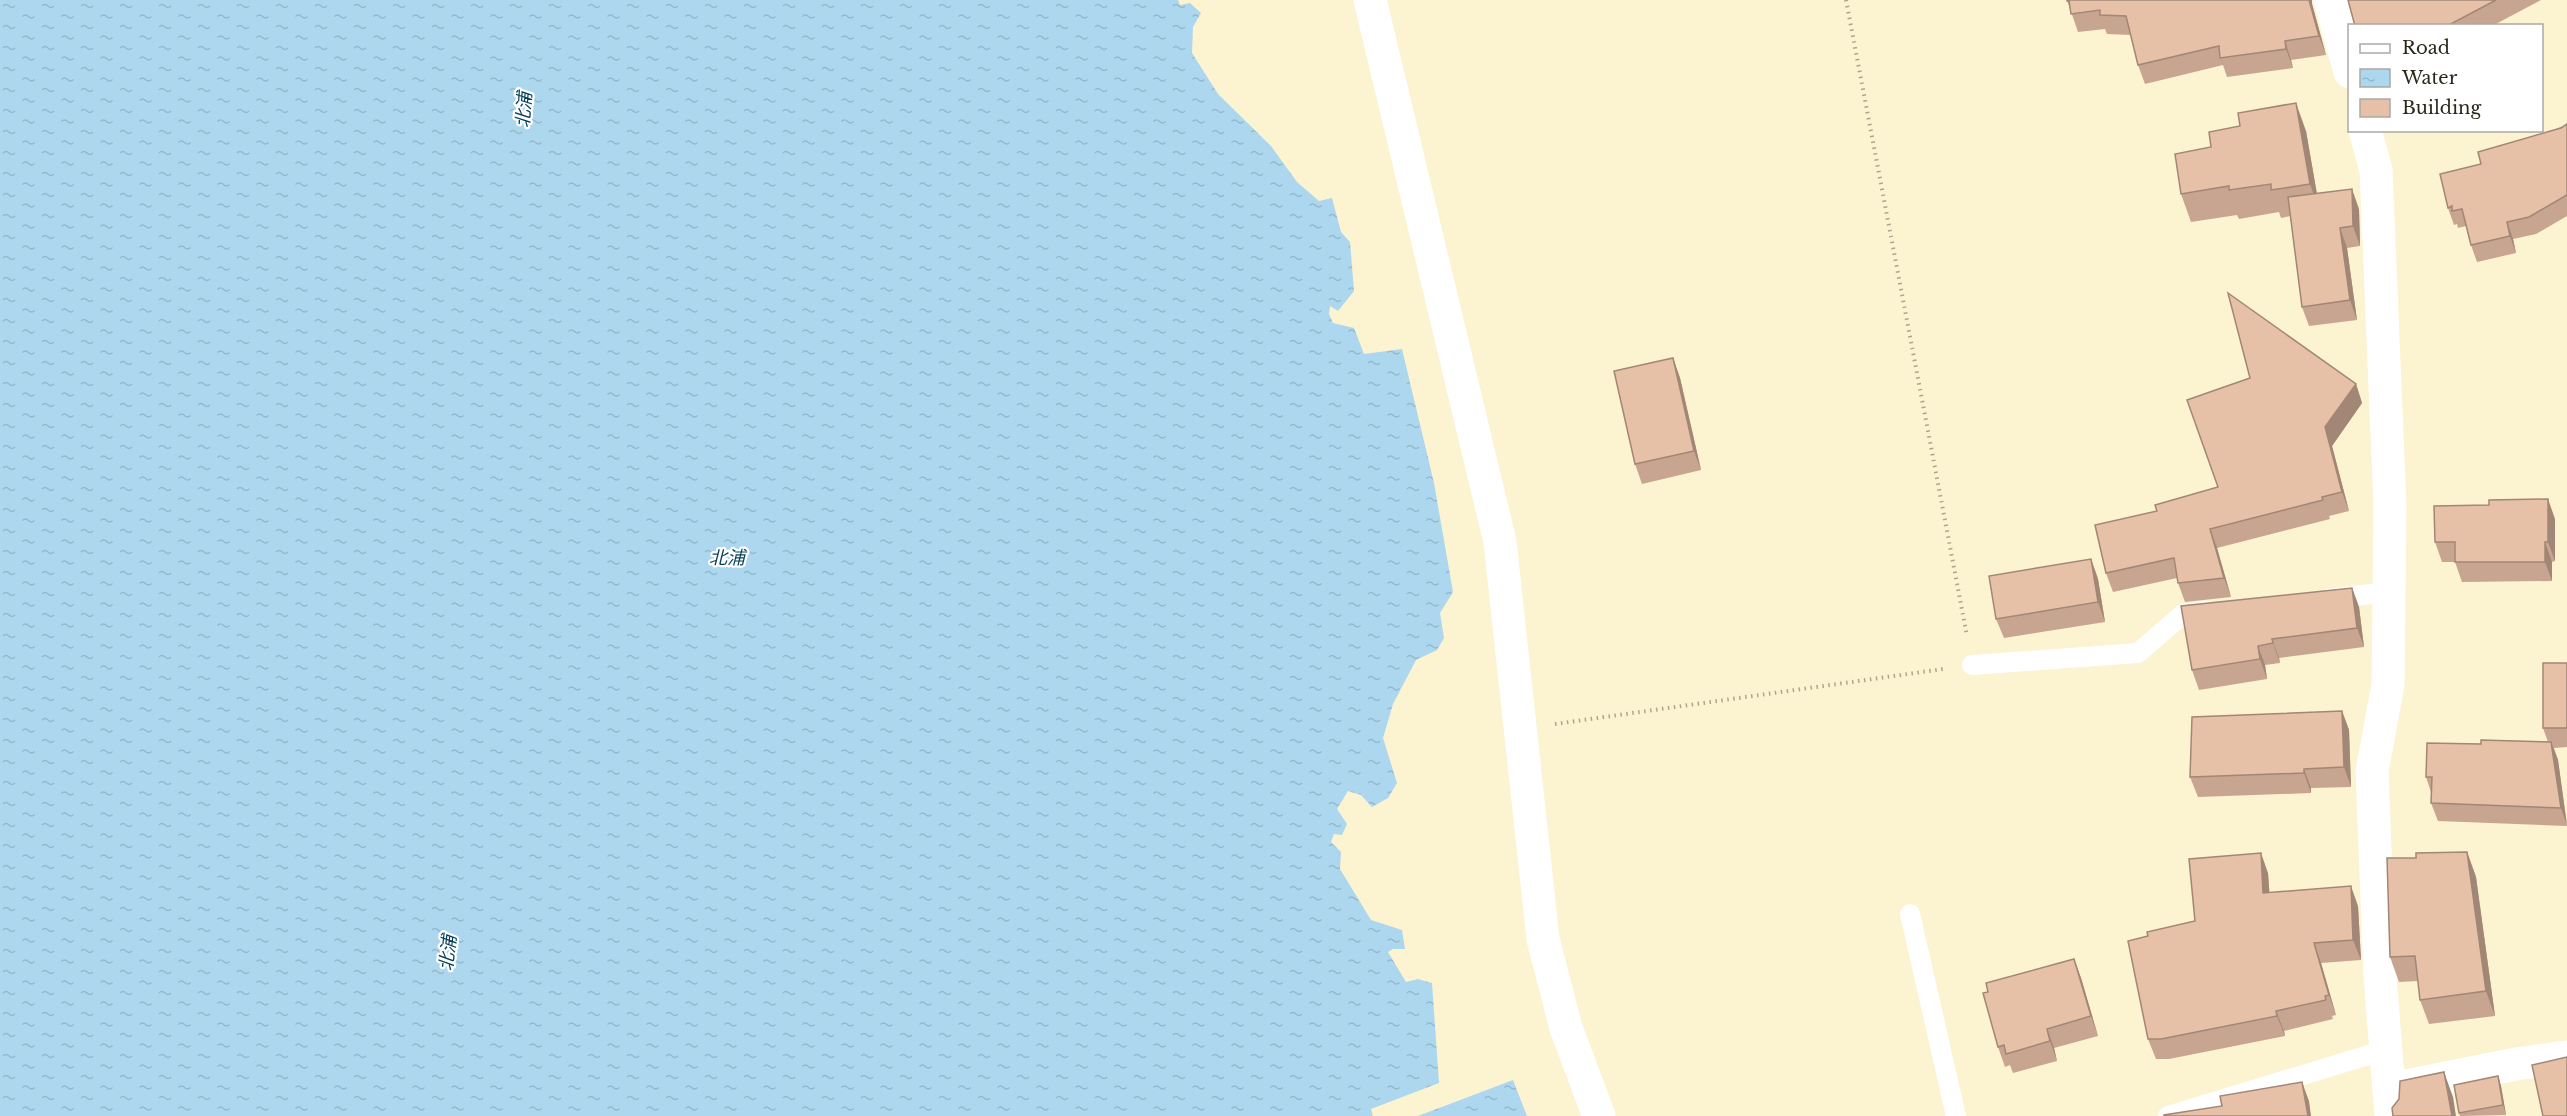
<svg xmlns="http://www.w3.org/2000/svg" width="2567" height="1116" font-family="'Libre Baskerville','Noto Sans JP',serif">
<style>
.water{fill:url(#water-ripples)}
.lines{fill:none;stroke-linecap:round;stroke-linejoin:round}
.path{stroke:#ada68c;stroke-width:4;stroke-dasharray:1.5 4.5;stroke-linecap:butt}
.lane{stroke:#fff;stroke-width:20}
.street{stroke:#fff;stroke-width:33}
.wall{fill:#c7a590}
.shaded-wall{fill:#a28676}
.building{fill:#e7c0a8;stroke:#a28676;stroke-width:1.5}
.labels{text-anchor:middle;dominant-baseline:central;stroke-width:4.5;stroke-linejoin:round;paint-order:stroke}
.water-label{font-size:18px;font-style:italic;fill:#033f57;stroke:#fff}
</style>
<defs>
<pattern id="water-ripples" width="26" height="14" patternUnits="userSpaceOnUse" patternTransform="scale(1.5)"><rect width="26" height="14" fill="#acd7ee"/><path d="M2 4q2-2 4 0t4 0M15 11q2-2 4 0t4 0" fill="none" stroke="#94b9cc"/></pattern>
</defs>
<rect width="100%" height="100%" fill="#fcf3d1"/>
<g class="water">
<polygon points="0,0 1178,0 1180,5 1190,3 1201,13 1193,27 1192,53 1218,94 1271,146 1297,182 1319,201 1332,198 1341,232 1350,242 1354,291 1338,311 1330,306 1329,314 1333,323 1354,328 1364,354 1402,349 1434,483 1453,592 1440,613 1444,638 1437,650 1416,660 1393,704 1383,738 1397,783 1388,798 1372,807 1361,795 1348,791 1337,809 1347,824 1342,835 1334,834 1331,842 1341,852 1340,869 1371,920 1402,930 1405,949 1393,949 1388,952 1406,982 1418,979 1432,983 1439,1083 1371,1109 1373,1116 0,1116"/>
<polygon points="1513,1080 1527,1116 1418,1116"/>
</g>
<g class="lines">
<g class="path">
<polyline points="1846,0 1967,636"/>
<polyline points="1555,724 1943,669"/>
</g>
<g class="lane">
<polyline points="2328,599 2389,592"/>
<polyline points="1972,665 2138,653 2183,614 2209,611"/>
<polyline points="1910,914 1956,1116"/>
<polyline points="2168,1116 2385,1050"/>
</g>
<g class="street">
<polyline points="1370,0 1500,542 1543,939 1566,1028 1599,1116"/>
<polyline points="2330,0 2350,72"/>
<polyline points="2365,130 2376,170 2390,506 2388,685 2372,771 2380,976 2391,1116"/>
<polyline points="2401,1087 2516,1064 2567,1057"/>
</g>
</g>
<g class="wall">
<polygon points="2067,0 2312,0 2312,4 2326,55 2291,60 2293,68 2227,77 2223,65 2145,84 2138,65 2131,35 2107,34 2105,29 2078,32"/>
<polygon points="2348,0 2541,0 2492,26 2355,26"/>
<polygon points="2567,124 2567,216 2536,234 2513,239 2516,253 2477,262 2471,245 2466,226 2458,228 2457,224 2454,225 2448,208 2481,164"/>
<polygon points="2306,131 2317,194 2359,209 2360,246 2347,248 2357,320 2309,326 2302,307 2290,216 2281,218 2279,212 2239,219 2237,215 2191,222 2181,194"/>
<polygon points="1673,358 1680,378 1701,470 1642,484 1635,464"/>
<polygon points="2356,384 2362,403 2332,446 2349,511 2329,516 2330,519 2217,548 2231,597 2185,602 2178,583 2177,578 2113,592 2106,573 2218,487"/>
<polygon points="2555,519 2555,561 2552,562 2552,581 2462,582 2455,562 2442,562 2435,542"/>
<polygon points="2091,559 2098,579 2105,622 2004,638 1996,619"/>
<polygon points="2352,588 2359,607 2364,647 2279,658 2280,663 2265,665 2267,679 2199,690 2192,670"/>
<polygon points="2567,663 2567,747 2554,748 2558,760 2567,826 2438,821 2431,803 2431,792 2426,777 2481,744 2548,742 2543,728"/>
<polygon points="2342,711 2349,730 2351,787 2311,788 2311,793 2198,797 2190,777"/>
<polygon points="2467,852 2476,877 2495,1016 2429,1024 2420,1000 2418,981 2399,982 2390,957 2416,858"/>
<polygon points="2268,873 2269,892 2358,906 2361,960 2321,963 2336,1015 2332,1016 2333,1019 2284,1031 2285,1036 2169,1059 2156,1059 2148,1039 2148,936 2195,921"/>
<polygon points="2074,959 2081,978 2098,1036 2054,1048 2057,1061 2013,1073 2010,1065 2005,1067 1998,1047 1988,992"/>
<polygon points="2498,1076 2501,1086 2506,1115 2460,1116 2459,1113"/>
</g>
<g class="shaded-wall">
<polygon points="2309,0 2312,0 2312,4 2326,55 2319,36"/>
<polygon points="2285,41 2291,60 2293,68 2286,49"/>
<polygon points="2296,103 2306,131 2320,212 2310,184"/>
<polygon points="2352,189 2359,209 2360,246 2353,226"/>
<polygon points="2507,222 2513,239 2516,253 2510,236"/>
<polygon points="2340,228 2347,248 2357,320 2350,300"/>
<polygon points="1673,358 1680,378 1701,470 1694,451"/>
<polygon points="2356,384 2362,403 2332,446 2349,511 2342,492 2325,427"/>
<polygon points="2548,499 2555,519 2555,561 2548,542"/>
<polygon points="2210,529 2217,548 2231,597 2224,578"/>
<polygon points="2545,542 2552,562 2552,581 2545,562"/>
<polygon points="2091,559 2098,579 2105,622 2098,602"/>
<polygon points="2352,588 2359,607 2364,647 2357,628"/>
<polygon points="2272,639 2279,658 2280,663 2273,643"/>
<polygon points="2258,646 2265,665 2267,679 2260,659"/>
<polygon points="2342,711 2349,730 2351,787 2344,767"/>
<polygon points="2551,742 2558,760 2567,825 2561,808"/>
<polygon points="2304,769 2311,788 2311,793 2304,773"/>
<polygon points="2467,852 2476,877 2495,1016 2486,991"/>
<polygon points="2261,853 2268,873 2271,913 2263,893"/>
<polygon points="2351,886 2358,906 2361,960 2353,940"/>
<polygon points="2314,943 2321,963 2336,1015 2329,995"/>
<polygon points="2074,959 2081,978 2098,1036 2091,1016"/>
<polygon points="2276,1011 2284,1031 2285,1036 2277,1016"/>
<polygon points="2047,1029 2054,1048 2057,1061 2050,1041"/>
<polygon points="2444,1072 2453,1097 2456,1116 2452,1116"/>
<polygon points="2498,1076 2501,1086 2506,1115 2503,1105"/>
<polygon points="2302,1082 2309,1101 2311,1116 2308,1116"/>
</g>
<g class="building">
<polygon points="2067,0 2309,0 2319,36 2285,41 2286,49 2220,58 2219,46 2138,65 2126,16 2100,15 2100,10 2071,14 2069,1 2067,1"/>
<polygon points="2348,0 2496,0 2447,26 2355,26"/>
<polygon points="2296,103 2310,184 2271,190 2271,184 2229,190 2229,186 2181,194 2175,154 2211,147 2209,132 2240,126 2238,113"/>
<polygon points="2567,124 2567,195 2529,217 2507,222 2510,236 2471,245 2462,209 2452,211 2452,206 2448,208 2440,174 2481,164 2478,152 2561,128"/>
<polygon points="2352,189 2353,226 2340,228 2350,300 2302,307 2288,197"/>
<polygon points="2228,293 2356,384 2325,427 2342,492 2322,497 2323,500 2210,529 2224,578 2178,583 2174,558 2106,573 2095,525 2157,511 2155,505 2218,487 2187,400 2250,378"/>
<polygon points="1673,358 1694,451 1635,464 1614,371"/>
<polygon points="2548,499 2548,542 2545,542 2545,562 2455,562 2455,542 2435,542 2434,506 2489,505 2489,500"/>
<polygon points="2091,559 2098,602 1996,619 1989,576"/>
<polygon points="2352,588 2357,628 2272,639 2273,643 2258,646 2260,659 2192,670 2181,606"/>
<rect x="2543" y="663" width="24" height="65"/>
<polygon points="2342,711 2344,767 2304,769 2304,773 2190,777 2192,717"/>
<polygon points="2481,740 2551,742 2561,808 2431,803 2432,777 2426,777 2427,743 2481,744"/>
<polygon points="2467,852 2486,991 2420,1000 2415,956 2390,957 2387,858 2416,858 2416,853"/>
<polygon points="2261,853 2263,893 2351,886 2353,940 2314,943 2329,995 2325,996 2326,1000 2276,1011 2277,1016 2161,1039 2148,1039 2128,941 2148,936 2147,932 2195,921 2189,859"/>
<polygon points="2074,959 2091,1016 2047,1029 2050,1041 2006,1054 2004,1045 1998,1047 1983,993 1988,992 1986,983"/>
<polygon points="2567,1057 2567,1116 2543,1116 2532,1065"/>
<polygon points="2444,1072 2452,1116 2393,1116 2392,1108 2399,1099 2400,1081"/>
<polygon points="2498,1076 2503,1105 2459,1113 2454,1085"/>
<polygon points="2302,1082 2308,1116 2164,1116 2164,1115 2222,1106 2220,1096"/>
</g>
<g class="labels">
<g class="water-label">
<text transform="translate(524 110) rotate(-86)">北浦</text>
<text x="727" y="558">北浦</text>
<text transform="translate(448 953) rotate(-84)">北浦</text>
</g>
</g>
<rect x="2348" y="24" width="195" height="108" fill="#ffffff" stroke="#aaa9a4" stroke-width="1.5"/>
<rect x="2360" y="44" width="30" height="9" fill="#ffffff" stroke="#aaa9a4" stroke-width="1.5"/>
<text x="2402" y="54" font-size="18" fill="#2b281b">Road</text>
<rect x="2360" y="69" width="30" height="18" fill="url(#water-ripples)" stroke="#aaa9a4" stroke-width="1.5"/>
<text x="2402" y="84" font-size="18" fill="#2b281b">Water</text>
<rect x="2360" y="99" width="30" height="18" fill="#e7c0a8" stroke="#aaa9a4" stroke-width="1.5"/>
<text x="2402" y="114" font-size="18" fill="#2b281b">Building</text>
</svg>
